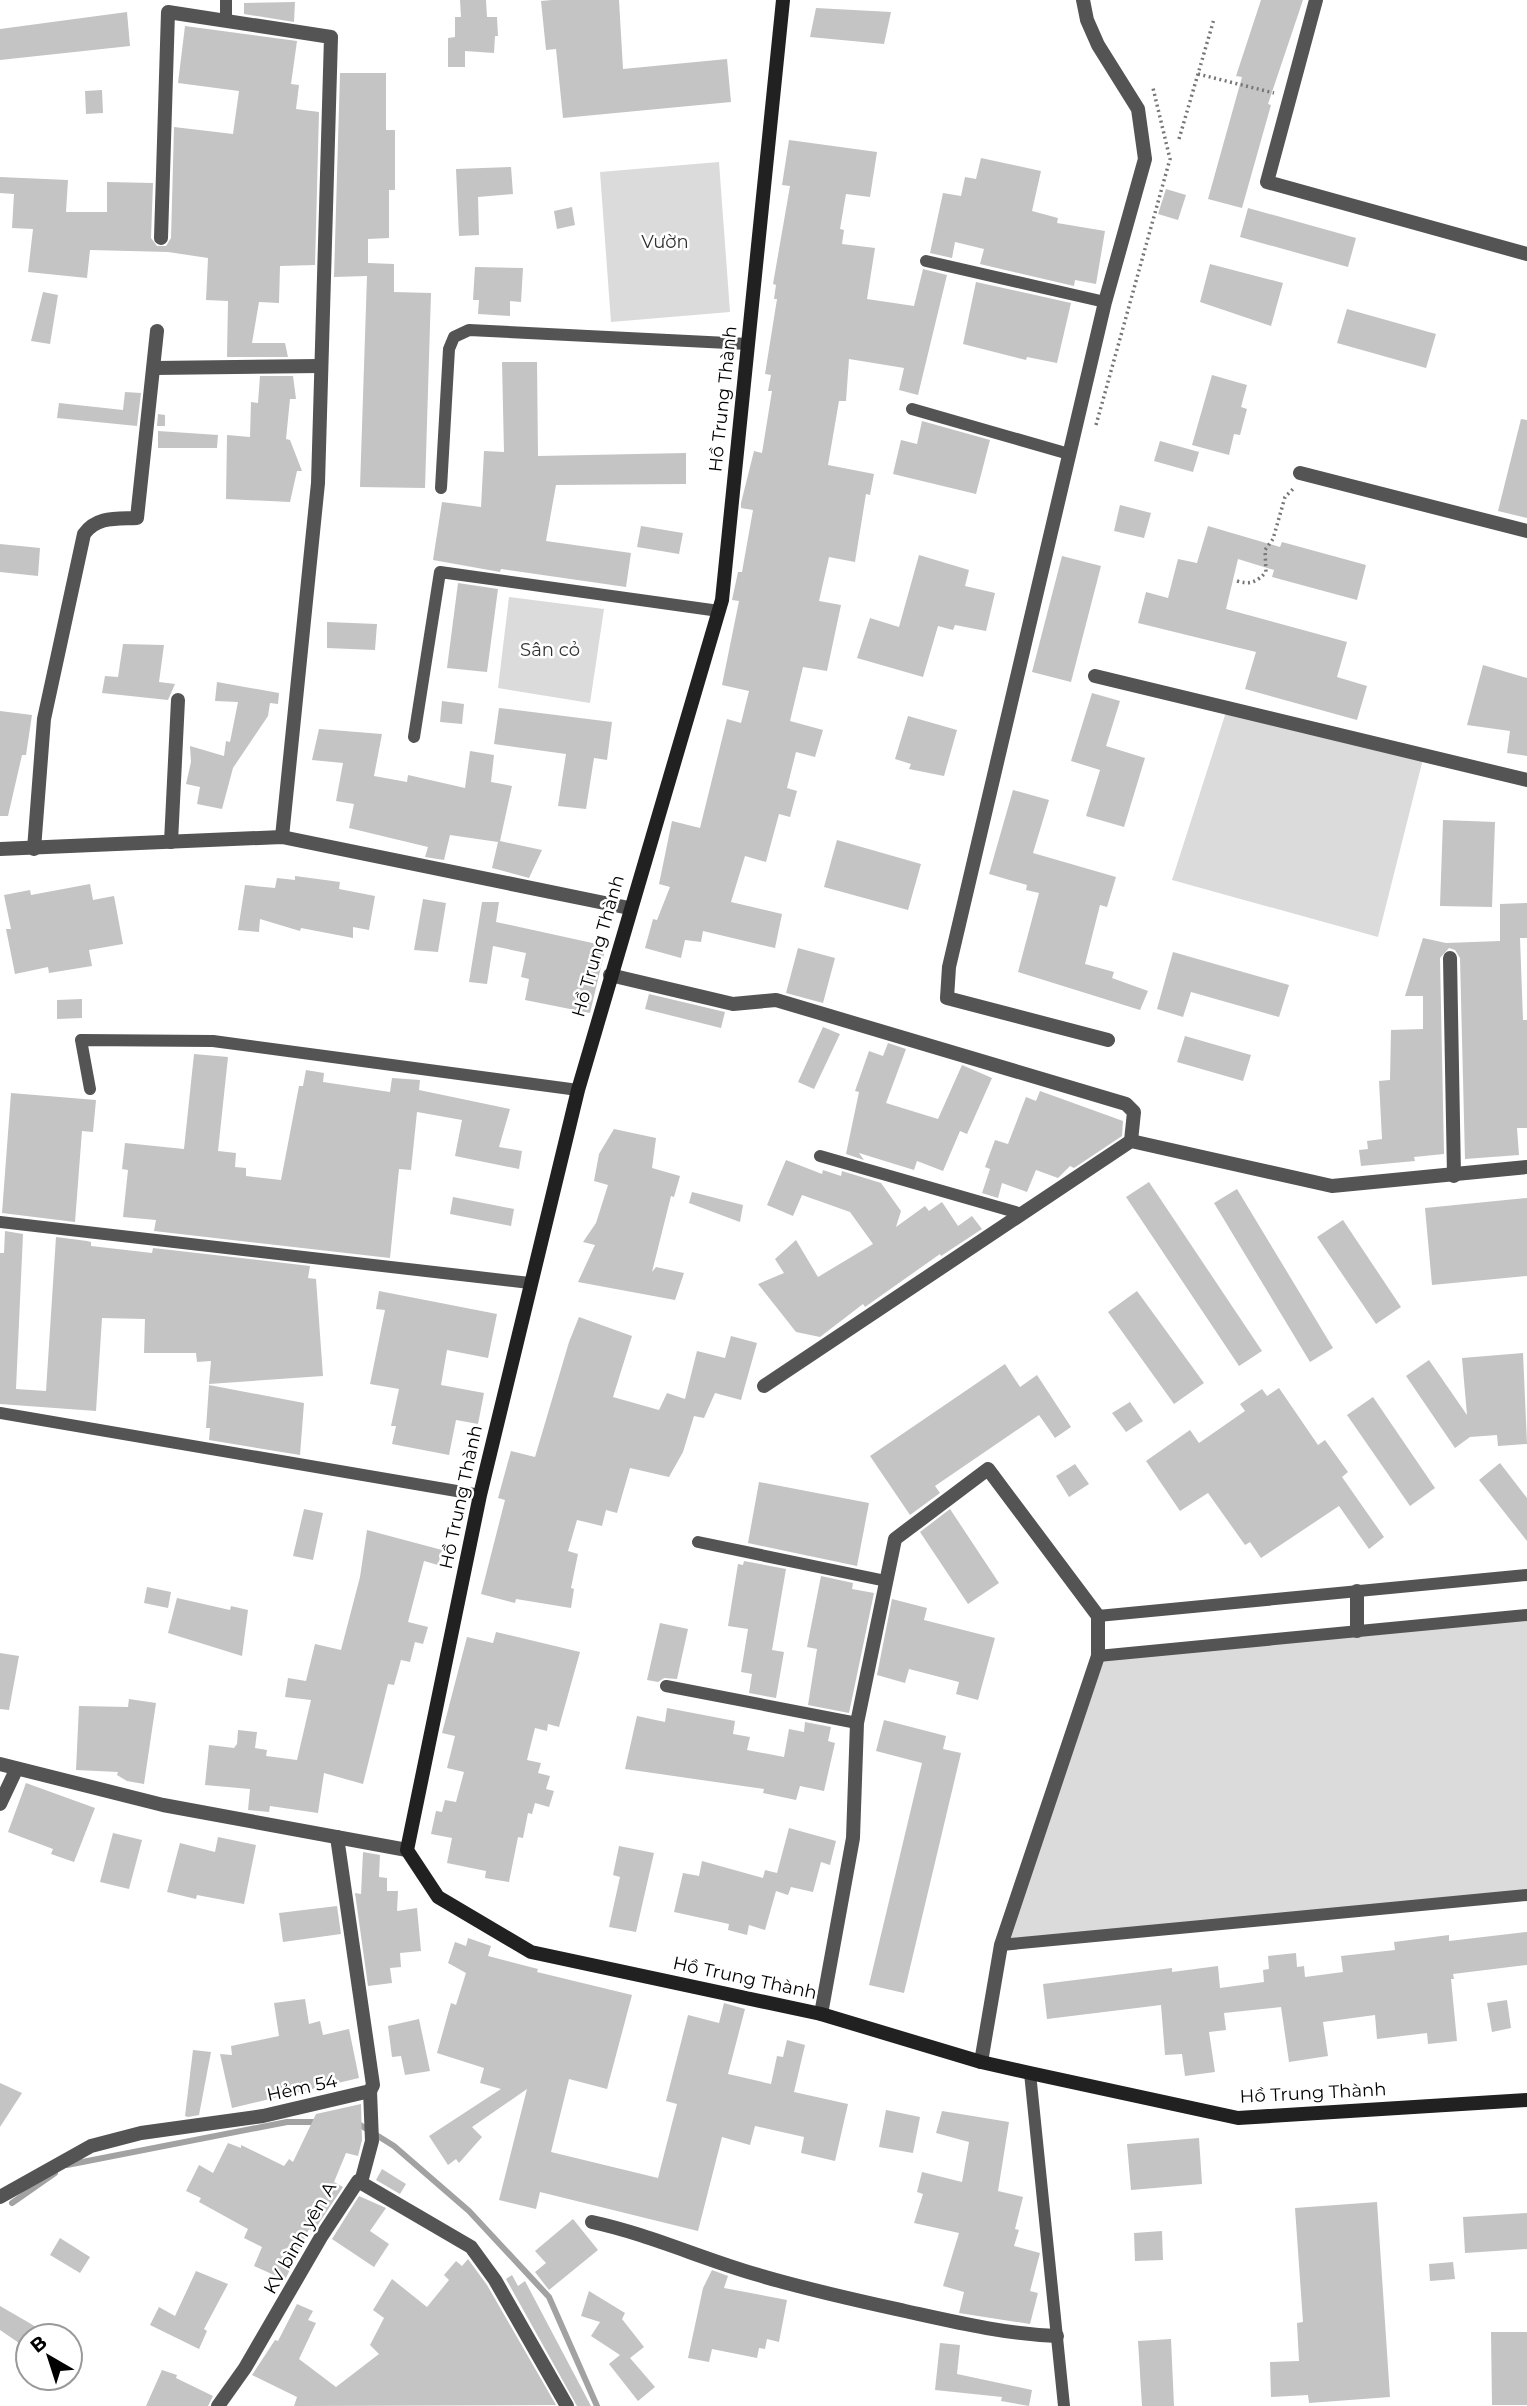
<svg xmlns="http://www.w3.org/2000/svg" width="1527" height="2406" font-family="Montserrat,sans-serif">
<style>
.green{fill:#dbdbdb}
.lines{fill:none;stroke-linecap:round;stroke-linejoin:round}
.stream{stroke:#a2a2a2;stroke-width:6}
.building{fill:#c4c4c4}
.path{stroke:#767676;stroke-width:3.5;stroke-dasharray:2 3.5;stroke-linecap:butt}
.lane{stroke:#545454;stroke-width:12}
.street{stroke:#545454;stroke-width:14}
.secondary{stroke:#212121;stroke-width:14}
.labels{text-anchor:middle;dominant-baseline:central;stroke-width:5;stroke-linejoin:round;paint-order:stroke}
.park-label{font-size:18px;fill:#323232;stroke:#fff}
.street-label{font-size:18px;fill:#000;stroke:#fff}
</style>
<rect width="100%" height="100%" fill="#fff"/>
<g class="green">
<polygon points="719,162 730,312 611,322 600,172"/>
<polygon points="509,597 604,609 590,703 498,688"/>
<polygon points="1226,712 1423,759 1378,937 1172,880"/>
<polygon points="1527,1615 1527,1895 1001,1945 1098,1656"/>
</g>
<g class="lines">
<g class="stream">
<polyline points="357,2123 394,2146 469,2211 549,2297 597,2406"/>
<polyline points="67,2165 287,2122 318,2122"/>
<polyline points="12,2203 55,2173"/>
</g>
</g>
<g class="building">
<polygon points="460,0 486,0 487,17 497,17 498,36 495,36 494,53 465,51 465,67 448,67 448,38 455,37 455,17 461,17"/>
<polygon points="552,0 619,0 623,69 727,59 731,102 563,118 556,49 546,50 541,1"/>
<polygon points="1261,0 1303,0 1268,104 1271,105 1242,208 1208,199 1242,77 1236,76"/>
<polygon points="295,2 294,22 244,14 244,3"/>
<polygon points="816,8 891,12 884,44 810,37"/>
<polygon points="127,12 130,46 0,60 0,29"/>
<polygon points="185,26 297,41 291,84 299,85 296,109 319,112 315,265 280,266 279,303 259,302 252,343 285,343 288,357 227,357 228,301 206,300 208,258 168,252 90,250 87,278 28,272 33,229 12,228 14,194 0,193 0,177 68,180 66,212 107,212 107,182 153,183 151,238 157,246 166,246 171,238 174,127 233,134 239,91 178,83"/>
<polygon points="340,73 386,73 386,130 395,130 395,190 389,190 389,238 368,239 368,263 394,264 394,292 431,293 425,488 360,487 367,276 334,277"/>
<polygon points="102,90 103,113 86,114 85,91"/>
<polygon points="789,140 877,152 870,197 846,194 840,229 844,230 842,244 875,248 867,299 914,306 923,269 947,275 918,395 899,390 904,368 849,359 846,401 839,401 828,465 874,474 870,495 866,494 855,562 829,557 819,601 841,605 827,671 803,667 790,721 823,730 815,757 796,752 787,788 797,791 790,817 779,814 766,862 745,856 731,902 782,914 775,948 703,931 701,942 685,940 681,958 645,948 653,919 657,920 670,887 659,884 672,821 700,828 727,719 741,723 749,691 722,685 739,601 732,600 738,572 742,572 753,510 741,508 741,503 754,451 762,453 772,391 768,391 771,375 765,374 777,299 774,299 776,285 773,284 790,186 782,185"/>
<polygon points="981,158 1041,171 1032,211 1058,218 1057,223 1105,231 1096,284 1075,280 1074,286 980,264 984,249 955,242 952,258 930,253 943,193 961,196 965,177 976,179"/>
<polygon points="511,167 513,194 478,197 479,235 459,236 456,169"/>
<polygon points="1166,189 1186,195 1178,220 1158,214"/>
<polygon points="572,207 575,225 557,229 554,211"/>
<polygon points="1248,208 1356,238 1348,267 1240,237"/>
<polygon points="1210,264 1283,283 1271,326 1200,302"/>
<polygon points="475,267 523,268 521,302 510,301 510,316 478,314 479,300 473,300"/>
<polygon points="976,282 1071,303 1057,363 1027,357 1026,360 963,344"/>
<polygon points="43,292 58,295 50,344 31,341"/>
<polygon points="1347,309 1436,334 1426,368 1337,343"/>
<polygon points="502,362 537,362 538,456 686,453 686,484 556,485 546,541 631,553 626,587 501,569 500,572 433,560 442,502 481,507 484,451 504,452"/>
<polygon points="1212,375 1247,385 1241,407 1247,409 1240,435 1234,434 1229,455 1192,445"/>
<polygon points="260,376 293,376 296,399 290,399 286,439 290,440 302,471 297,471 290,502 226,499 227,435 250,437 251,402 258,403"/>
<polygon points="125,392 141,393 137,426 57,418 59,403 123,410"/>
<polygon points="158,414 165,415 165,426 157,426"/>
<polygon points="1521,419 1527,420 1527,518 1498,511"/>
<polygon points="922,421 990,440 976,494 893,474 901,440 917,444"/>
<polygon points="158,431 218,435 217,448 158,448"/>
<polygon points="1160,441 1199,452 1193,472 1154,461"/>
<polygon points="1120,505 1151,513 1144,538 1114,531"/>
<polygon points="641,526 683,533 679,554 637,547"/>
<polygon points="1208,526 1280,547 1282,542 1366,565 1357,600 1272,577 1274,570 1238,559 1226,609 1347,642 1337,677 1367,686 1357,720 1245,689 1256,652 1138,623 1146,592 1168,598 1178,559 1197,563"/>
<polygon points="0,544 40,548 38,576 0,572"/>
<polygon points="919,555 969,570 965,586 995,593 986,631 955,625 953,630 938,626 923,677 857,658 870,618 899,627"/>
<polygon points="1062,556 1101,566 1071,682 1032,672"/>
<polygon points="458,583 498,589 487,672 447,668"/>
<polygon points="327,622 377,624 375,650 327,648"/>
<polygon points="123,644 164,645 159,682 175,684 168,700 102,693 105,676 118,677"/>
<polygon points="1483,665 1527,678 1527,756 1507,753 1510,731 1467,725"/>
<polygon points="217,682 279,693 278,704 270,703 268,716 233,768 222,809 197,804 200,787 186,784 191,762 190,746 224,756 226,741 230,742 238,702 215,701"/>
<polygon points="1092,693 1120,701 1106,746 1145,758 1124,827 1086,816 1100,770 1071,761"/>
<polygon points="442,701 464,704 462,724 440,722"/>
<polygon points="499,708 612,722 607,760 594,758 586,809 558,806 566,754 494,744"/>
<polygon points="0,711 32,715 26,755 22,755 8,816 0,816"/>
<polygon points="908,716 957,730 944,776 909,769 911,764 895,759"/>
<polygon points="319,729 382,734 374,776 407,782 408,775 465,788 470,751 494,755 491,782 512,786 500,841 542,850 529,878 492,868 498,842 450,835 444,860 425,857 428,847 349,828 354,804 336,801 343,763 312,760"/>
<polygon points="1013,790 1049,800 1033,853 1116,877 1107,907 1100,905 1085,964 1114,972 1112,978 1148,991 1140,1010 1018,972 1039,893 1026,890 1027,885 989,874"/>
<polygon points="1443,820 1495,822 1492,907 1440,906"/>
<polygon points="837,840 921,864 908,910 824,887"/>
<polygon points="295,876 340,882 339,889 375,896 369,930 353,927 353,938 301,928 300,931 260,919 259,932 238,930 245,885 275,888 277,878 295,880"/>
<polygon points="90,884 93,900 114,896 123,944 89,950 92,966 49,973 48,967 15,974 6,929 11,929 4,895 30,890 31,895"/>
<polygon points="423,899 446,903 438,952 414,950"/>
<polygon points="482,902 499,902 496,922 606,946 590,1013 525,1000 529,979 521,977 526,953 493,946 487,984 469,982"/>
<polygon points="1527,903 1527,938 1520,938 1523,1020 1527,1020 1527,1128 1517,1128 1519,1155 1465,1159 1460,958 1455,950 1449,948 1440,958 1444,1154 1414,1157 1415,1161 1361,1166 1359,1150 1368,1149 1367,1141 1382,1139 1379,1081 1390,1080 1391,1030 1423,1029 1423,996 1405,996 1423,938 1446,943 1500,941 1500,904"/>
<polygon points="798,948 835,958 823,1003 786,993"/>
<polygon points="1173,952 1289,985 1279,1017 1191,992 1183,1017 1157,1009"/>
<polygon points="649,994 725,1012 721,1028 645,1009"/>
<polygon points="82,999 82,1018 57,1019 57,1000"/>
<polygon points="823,1027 840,1034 814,1089 798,1082"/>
<polygon points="1185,1036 1251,1055 1243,1081 1177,1062"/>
<polygon points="888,1043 906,1049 886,1103 938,1119 962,1065 992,1078 967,1134 960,1131 943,1171 917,1161 914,1170 859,1153 864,1160 846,1154 859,1092 855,1091 869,1051 883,1056"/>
<polygon points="194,1054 228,1057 218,1151 236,1153 235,1167 246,1168 246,1176 281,1180 299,1086 303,1086 306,1070 324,1073 323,1082 390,1092 392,1078 420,1080 419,1090 510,1109 499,1147 522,1151 519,1169 455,1156 462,1120 417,1112 411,1170 399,1169 390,1258 154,1231 156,1220 123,1217 128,1170 122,1169 125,1143 184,1149"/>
<polygon points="1040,1091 1123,1121 1122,1136 1074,1168 1070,1166 1058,1178 1036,1170 1027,1192 1002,1183 998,1198 982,1193 990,1169 985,1167 995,1140 1008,1144 1026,1097 1036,1101"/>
<polygon points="11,1093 96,1100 93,1132 82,1131 75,1222 2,1213"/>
<polygon points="614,1129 656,1138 652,1168 680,1176 674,1197 671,1196 652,1272 656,1267 684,1273 675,1300 578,1282 595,1245 583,1242 596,1223 608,1185 594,1181 599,1154"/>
<polygon points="786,1160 822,1174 823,1170 841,1176 842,1171 881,1183 901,1211 896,1227 925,1206 929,1211 942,1202 958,1226 972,1216 982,1229 941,1256 940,1254 865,1307 863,1304 820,1337 796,1332 758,1284 784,1273 775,1259 796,1240 818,1277 873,1244 850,1212 802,1195 793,1216 767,1205"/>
<polygon points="1149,1182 1262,1351 1239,1366 1126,1197"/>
<polygon points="1237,1189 1333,1348 1310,1362 1214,1203"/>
<polygon points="692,1192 743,1205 740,1222 689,1203"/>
<polygon points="453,1197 514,1209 511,1226 450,1214"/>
<polygon points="1527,1198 1527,1276 1432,1285 1425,1208"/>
<polygon points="1343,1220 1401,1307 1376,1324 1317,1237"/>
<polygon points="5,1231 23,1234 16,1389 46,1391 56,1237 87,1241 91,1242 91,1246 152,1253 153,1248 310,1266 308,1278 316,1279 323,1376 209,1384 211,1361 197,1362 196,1353 144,1353 145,1319 102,1318 96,1411 0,1404 0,1253 4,1253"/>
<polygon points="379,1291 497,1314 488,1358 447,1350 441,1385 484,1393 478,1424 456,1420 449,1455 392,1444 396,1426 391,1426 399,1389 370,1384 385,1310 376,1309"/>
<polygon points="1137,1291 1204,1383 1174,1404 1108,1312"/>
<polygon points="579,1317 632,1336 613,1397 659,1410 667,1393 685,1399 697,1351 725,1358 731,1336 757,1343 741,1400 715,1393 704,1418 694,1416 683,1452 669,1477 630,1468 617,1513 606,1510 602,1526 577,1520 568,1551 578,1554 571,1588 574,1589 571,1608 516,1599 515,1603 481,1594 505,1500 498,1498 511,1451 535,1457 569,1342"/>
<polygon points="1523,1353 1527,1444 1498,1446 1497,1435 1470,1437 1455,1448 1406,1376 1429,1360 1467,1415 1462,1358"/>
<polygon points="1005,1364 1020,1387 1037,1375 1071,1427 1055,1438 1039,1415 935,1486 940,1493 910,1515 870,1456"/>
<polygon points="209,1385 304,1403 300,1455 209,1440 210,1428 206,1428"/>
<polygon points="1279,1388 1318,1445 1325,1440 1348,1472 1342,1477 1384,1537 1369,1549 1339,1506 1261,1558 1250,1542 1245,1545 1208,1493 1180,1511 1146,1461 1190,1430 1199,1443 1245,1411 1240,1404 1262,1389 1267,1396"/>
<polygon points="1373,1397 1435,1488 1410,1506 1347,1415"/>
<polygon points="1130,1402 1143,1421 1126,1432 1112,1413"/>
<polygon points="1500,1463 1527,1498 1527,1541 1479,1480"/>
<polygon points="1075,1464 1089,1484 1069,1497 1056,1476"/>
<polygon points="759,1482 869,1503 857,1566 748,1543"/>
<polygon points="304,1509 323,1513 313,1560 293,1556"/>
<polygon points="950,1509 999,1583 968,1604 920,1532"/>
<polygon points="367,1530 442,1550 438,1565 424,1561 408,1622 428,1627 423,1644 415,1642 410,1662 401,1660 394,1685 388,1684 363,1784 324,1773 318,1813 270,1806 269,1812 248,1810 250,1789 205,1785 209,1745 234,1748 237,1744 238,1730 257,1732 255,1748 267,1750 266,1756 297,1760 311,1700 285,1697 288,1678 306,1681 315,1644 341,1650 360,1577"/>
<polygon points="744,1561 786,1569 772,1650 784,1652 776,1698 749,1693 752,1674 741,1672 748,1629 728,1626 738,1564 743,1565"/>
<polygon points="821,1576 853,1583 852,1589 874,1593 849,1713 808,1705 817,1649 807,1647"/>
<polygon points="147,1587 171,1592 168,1608 144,1603"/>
<polygon points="177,1598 230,1610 231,1606 248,1610 242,1656 168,1633"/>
<polygon points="892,1599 927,1608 924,1620 995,1638 978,1700 956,1694 959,1682 909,1669 905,1683 877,1675"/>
<polygon points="660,1623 688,1629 677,1679 664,1678 658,1682 647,1680"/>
<polygon points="496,1632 580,1652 559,1727 548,1724 547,1731 535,1728 527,1760 541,1763 538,1773 550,1776 546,1789 554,1791 549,1807 535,1803 532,1814 528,1813 523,1838 518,1837 509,1882 485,1878 486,1871 447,1863 452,1838 431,1834 436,1811 442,1812 445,1800 456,1802 464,1772 447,1768 455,1736 442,1733 467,1637 493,1643"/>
<polygon points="0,1653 19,1656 9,1710 0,1709"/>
<polygon points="129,1699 156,1703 144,1784 127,1781 117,1775 118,1772 76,1770 79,1706 128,1707"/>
<polygon points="667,1708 735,1721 733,1734 750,1737 747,1750 784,1757 789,1729 804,1732 805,1722 831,1727 828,1741 835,1743 824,1791 800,1786 796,1800 763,1793 764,1789 625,1769 637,1716 665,1722"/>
<polygon points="884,1720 946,1736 943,1749 961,1753 904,1993 869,1985 922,1763 876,1751"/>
<polygon points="26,1783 95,1808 74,1862 51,1854 53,1849 8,1832"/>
<polygon points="789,1828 836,1841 830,1865 821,1862 813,1892 791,1887 788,1895 776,1891 765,1930 749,1925 747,1935 728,1930 729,1924 674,1912 683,1873 699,1876 702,1861 763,1878 765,1870 777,1873"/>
<polygon points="113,1833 142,1840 129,1889 100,1882"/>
<polygon points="218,1837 256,1845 244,1904 197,1895 196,1899 167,1892 180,1843 215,1852"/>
<polygon points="619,1846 654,1853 636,1932 609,1927 620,1877 613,1875"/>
<polygon points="363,1852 380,1855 379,1877 387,1878 387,1891 398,1891 397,1911 417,1908 421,1951 400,1953 401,1967 390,1968 392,1983 368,1986 355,1893 361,1894"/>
<polygon points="337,1906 341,1934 283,1942 279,1913"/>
<polygon points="1527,1932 1527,1965 1453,1974 1454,1979 1451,1979 1457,2041 1428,2044 1427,2033 1377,2039 1375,2015 1323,2022 1328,2056 1289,2062 1281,2007 1224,2013 1226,2030 1209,2032 1215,2072 1185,2076 1182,2054 1165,2055 1161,2005 1047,2019 1043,1984 1172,1968 1172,1972 1218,1966 1220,1988 1264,1982 1263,1970 1269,1969 1268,1956 1296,1953 1297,1967 1304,1966 1305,1977 1343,1972 1341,1956 1395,1950 1394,1942 1449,1935 1449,1941"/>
<polygon points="468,1938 491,1946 488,1956 538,1969 537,1972 632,1995 607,2089 569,2079 551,2152 658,2178 677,2104 666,2101 688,2015 719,2023 724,2003 745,2009 728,2074 771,2084 777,2056 783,2057 787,2040 805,2045 794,2092 848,2104 835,2161 801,2153 804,2137 755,2126 750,2145 722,2137 698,2231 540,2192 536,2209 499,2200 527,2089 472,2127 482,2137 459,2163 456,2159 448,2165 429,2136 501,2089 480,2083 484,2068 437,2053 451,2003 456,2005 466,1973 448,1963 455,1942 466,1946"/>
<polygon points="305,1999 309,2024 320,2021 323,2035 349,2029 359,2078 232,2108 220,2054 232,2055 231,2046 279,2036 274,2003"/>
<polygon points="1507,2000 1511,2028 1492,2032 1487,2003"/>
<polygon points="419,2019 430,2071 405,2075 401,2056 392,2057 388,2026"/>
<polygon points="193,2050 211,2052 199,2115 188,2117 185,2116"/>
<polygon points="0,2083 22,2093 0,2127"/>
<polygon points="361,2104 362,2140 358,2156 346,2153 334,2182 343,2187 313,2232 309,2229 285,2280 254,2266 262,2247 244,2238 248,2229 199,2202 201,2198 186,2191 199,2165 213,2173 228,2143 241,2148 241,2145 284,2166 289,2159 293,2162 316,2114"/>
<polygon points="886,2110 920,2117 913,2153 879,2147"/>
<polygon points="942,2111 1009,2122 998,2191 1023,2197 1015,2229 1019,2230 1014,2246 1040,2253 1030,2291 1038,2293 1030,2324 959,2313 964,2292 943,2286 959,2233 914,2223 923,2194 917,2192 922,2172 962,2182 969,2142 936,2133"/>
<polygon points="1199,2138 1202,2184 1131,2190 1127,2144"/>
<polygon points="382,2169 406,2184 400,2194 376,2180"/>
<polygon points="359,2196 386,2208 370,2231 389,2244 374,2267 332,2239"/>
<polygon points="1377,2202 1390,2397 1309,2403 1308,2395 1271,2397 1270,2362 1299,2361 1297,2323 1303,2322 1295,2208"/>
<polygon points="1527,2213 1527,2249 1465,2253 1463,2217"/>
<polygon points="573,2219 598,2250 549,2290 535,2272 546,2263 535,2251"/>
<polygon points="1162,2231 1163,2260 1135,2261 1134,2233"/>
<polygon points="60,2238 90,2257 80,2273 50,2255"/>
<polygon points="468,2259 487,2285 556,2405 294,2406 297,2397 252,2375 275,2340 278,2341 297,2304 313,2311 308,2320 316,2323 299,2359 336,2387 379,2354 370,2345 384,2318 373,2310 392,2279 427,2307 449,2280 444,2275 456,2261 462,2266"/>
<polygon points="1453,2262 1455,2279 1430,2281 1429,2264"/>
<polygon points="712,2270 728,2276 724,2288 787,2300 779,2342 767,2339 765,2349 759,2348 757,2358 712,2349 709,2362 688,2358 703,2288"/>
<polygon points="196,2271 228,2284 204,2329 207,2331 199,2349 150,2325 159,2307 175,2316"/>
<polygon points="512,2275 518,2286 525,2281 591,2406 577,2406 506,2279"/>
<polygon points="589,2291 625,2313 622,2319 644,2347 630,2358 655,2387 638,2401 609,2364 620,2355 591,2336 600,2322 581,2316"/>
<polygon points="0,2306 26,2321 51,2336 24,2336 19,2343 0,2330"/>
<polygon points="1491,2332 1527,2332 1527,2405 1492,2405"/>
<polygon points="1171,2339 1174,2406 1142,2406 1138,2341"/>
<polygon points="940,2343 960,2345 957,2374 1032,2390 1029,2406 1001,2401 1002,2397 935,2390"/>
<polygon points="162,2370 177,2375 176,2378 213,2396 208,2406 146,2406"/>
</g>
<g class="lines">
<g class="path">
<polyline points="1198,74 1274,93"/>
<polyline points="1179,139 1214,19"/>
<polyline points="1096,425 1170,159 1153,88"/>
<path d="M1237 581C1250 585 1257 582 1266 572L1265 550 1273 539 1285 497 1295 487"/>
</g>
<g class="lane">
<polyline points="226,0 226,21"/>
<polyline points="926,261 1105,302"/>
<polyline points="912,409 1069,454"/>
<polyline points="441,488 449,349 454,337 469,330 748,344"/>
<polyline points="414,737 440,572 719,611"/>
<polyline points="90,1089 81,1040 213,1041 578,1090"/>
<polyline points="820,1156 1022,1214"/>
<polyline points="0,1222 530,1283"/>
<polyline points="0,1413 480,1495"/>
<polyline points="698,1542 886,1581"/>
<polyline points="1098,1616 1527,1575"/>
<polyline points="1098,1656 1527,1615"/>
<polyline points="666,1686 857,1723"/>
<polyline points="1001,1945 1527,1895"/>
<polyline points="1030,2073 1064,2406"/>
</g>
<g class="street">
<polyline points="1083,0 1087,20 1098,45 1138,109 1145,159 1105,302 949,967 947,998 1108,1040"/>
<polyline points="1316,0 1267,182 1527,254"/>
<polyline points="161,238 168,12 331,37 318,483 282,837"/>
<polyline points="154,368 320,366"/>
<polyline points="1300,473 1527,531"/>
<polyline points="1095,676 1527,780"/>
<polyline points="171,842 178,700"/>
<polyline points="0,849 282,837 629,908"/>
<path d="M34 849 44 719 84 534C97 516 117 519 137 518L157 331"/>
<polyline points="1450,958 1454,1176"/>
<polyline points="610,975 733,1004 776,1000 1126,1104 1134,1112 1131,1141"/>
<polyline points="764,1386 1131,1141 1332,1186 1527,1167"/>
<polyline points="1357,1591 1357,1631"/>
<polyline points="0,1764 163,1805 407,1850"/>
<polyline points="0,1804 16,1770"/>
<polyline points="821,2014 853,1838 857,1723 895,1539 988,1469 1098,1616 1098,1656 1001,1945 981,2062"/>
<polyline points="361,2182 372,2141 370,2091"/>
<polyline points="0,2197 91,2146 141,2133 263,2116 370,2091 373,2085 337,1837"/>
<path d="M592 2222C648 2234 700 2258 755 2274 804 2289 855 2300 905 2311 955 2322 1005 2334 1057 2336"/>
<polyline points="218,2406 245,2368 321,2237 358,2181 471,2247 495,2280 567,2406"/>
</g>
<polyline class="secondary" points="783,0 722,600 578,1090 480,1495 407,1850 438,1897 531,1952 821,2014 981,2062 1030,2073 1238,2118 1527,2100"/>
</g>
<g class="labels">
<g class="park-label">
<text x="665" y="242">Vườn</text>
<text x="550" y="650">Sân cỏ</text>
</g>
<g class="street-label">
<text transform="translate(723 399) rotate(-84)">Hồ Trung Thành</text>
<text transform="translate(598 946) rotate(-74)">Hồ Trung Thành</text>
<text transform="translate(461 1497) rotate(-78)">Hồ Trung Thành</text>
<text transform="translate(745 1978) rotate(12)">Hồ Trung Thành</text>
<text transform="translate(302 2088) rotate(-12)">Hẻm 54</text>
<text transform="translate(1313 2093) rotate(-3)">Hồ Trung Thành</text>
<text transform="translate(300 2238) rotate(-60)">KV bình yên A</text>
</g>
</g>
<g transform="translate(49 2357) rotate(321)"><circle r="33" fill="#ffffff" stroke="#999999" stroke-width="2"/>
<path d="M0-5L12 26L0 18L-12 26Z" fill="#000000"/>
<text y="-10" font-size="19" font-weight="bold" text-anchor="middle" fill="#000000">B</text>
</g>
</svg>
